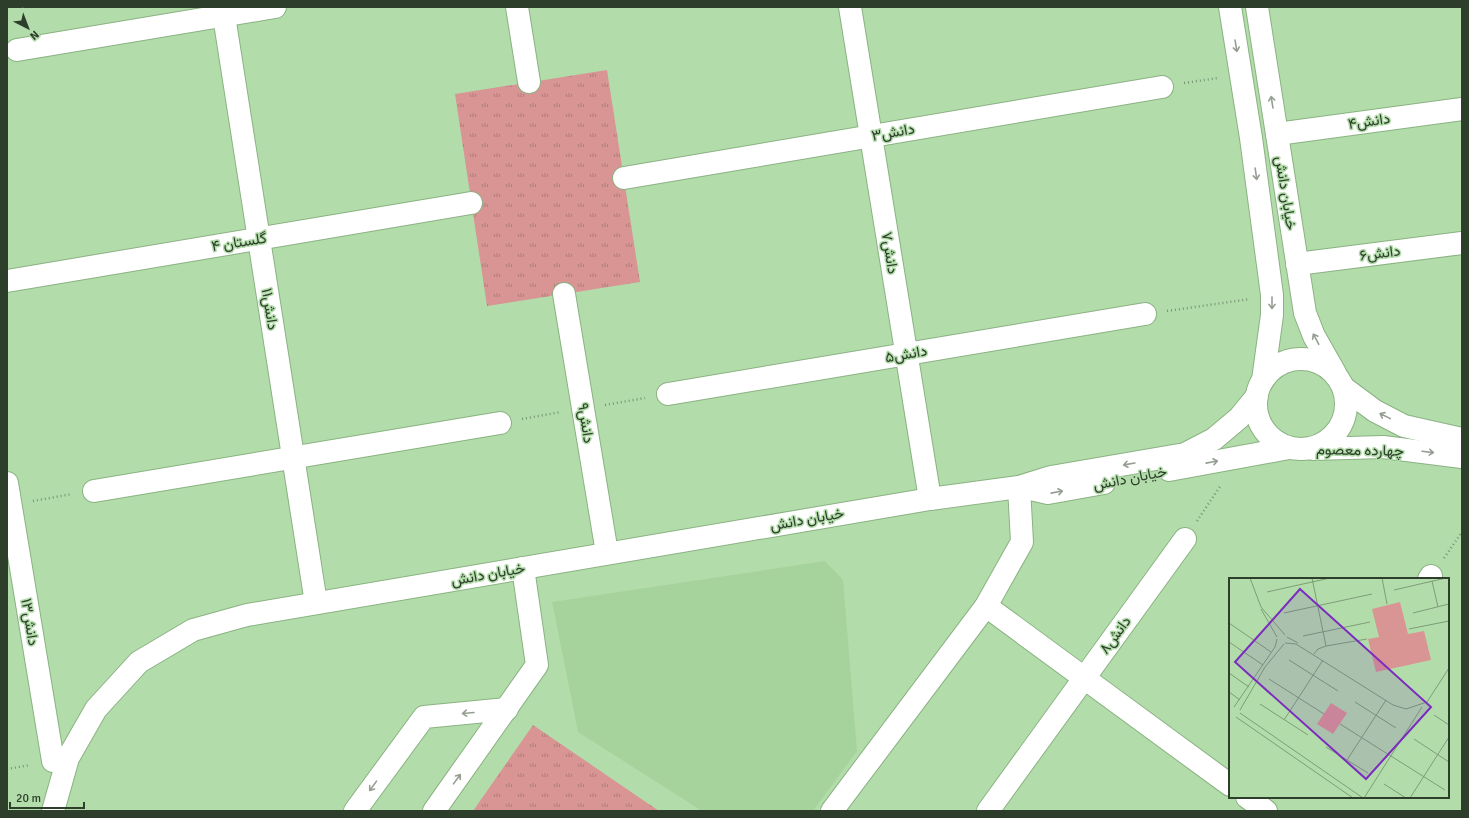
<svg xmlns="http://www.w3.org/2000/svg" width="1469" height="818" font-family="Signika,Vazirmatn,sans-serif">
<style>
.built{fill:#a6d39c}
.park{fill:url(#park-tufts)}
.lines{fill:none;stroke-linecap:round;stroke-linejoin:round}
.minor-casing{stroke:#8ab282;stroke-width:24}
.path{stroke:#779571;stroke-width:2.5;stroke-dasharray:1 3;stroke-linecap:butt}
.minor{stroke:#fff;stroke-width:22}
.oneway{stroke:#969e94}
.labels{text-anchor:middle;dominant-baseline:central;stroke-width:3;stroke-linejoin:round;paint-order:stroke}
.street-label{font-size:15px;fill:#2d3e2a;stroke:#b3dcab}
.inset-road{fill:none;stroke:#7d9d77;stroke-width:1}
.view{fill:#7b2cbf;fill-opacity:0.15;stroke:#7b2cbf;stroke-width:2}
.inset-edge{fill:none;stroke:#2d3e2a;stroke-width:2}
</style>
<defs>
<pattern id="park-tufts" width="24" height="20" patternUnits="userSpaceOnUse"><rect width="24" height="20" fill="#d99594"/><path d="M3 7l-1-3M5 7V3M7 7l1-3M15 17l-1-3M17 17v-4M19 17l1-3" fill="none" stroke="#b07b79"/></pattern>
</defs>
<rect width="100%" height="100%" fill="#b3dcab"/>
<polygon class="built" points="825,561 843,580 857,751 813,811 702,811 578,732 552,602"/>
<g class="park">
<polygon points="607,70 640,282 487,306 455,94"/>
<polygon points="533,725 659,811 473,811"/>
</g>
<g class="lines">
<defs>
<g id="minor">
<polyline points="517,7 529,82"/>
<polyline points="850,7 930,499"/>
<polyline points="1230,7 1251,138 1272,295 1272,315 1263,380"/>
<polyline points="1257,7 1305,313 1314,336 1335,373"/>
<polyline points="224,16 316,603"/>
<polyline points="17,50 275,7"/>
<polyline points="1277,134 1462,109"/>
<polyline points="624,178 1162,87"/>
<polyline points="1297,264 1462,243"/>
<polyline points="7,281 471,203"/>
<polyline points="564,294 607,553"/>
<circle cx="1301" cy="404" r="45"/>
<polyline points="1344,388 1375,411 1404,426 1462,439"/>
<polyline points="668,394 1145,314"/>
<polyline points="1313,449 1383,447 1462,457"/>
<polyline points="1169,470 1289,448"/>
<polyline points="7,483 53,761"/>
<polyline points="1022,487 1048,493 1104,483"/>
<polyline points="94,491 500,423"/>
<polyline points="1429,579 1431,576"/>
<polyline points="986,606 1230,785"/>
<polyline points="1247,797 1266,811"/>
<polyline points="53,811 68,758 96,709 139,662 193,630 247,615 930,499 1019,487 1051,477 1185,454 1214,439 1239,418 1257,396"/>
<polyline points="355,811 424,717 507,709"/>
<polyline points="434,811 537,665 523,568"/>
<polyline points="832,811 986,606 1022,542 1019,487"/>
<polyline points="988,811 1185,539"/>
</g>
</defs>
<use href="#minor" class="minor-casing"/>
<g class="path">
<polyline points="1184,83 1218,78"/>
<polyline points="1167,311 1250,299"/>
<polyline points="605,405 645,398"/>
<polyline points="522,419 561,412"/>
<polyline points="33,501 72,494"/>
<polyline points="1197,521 1221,485"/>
<polyline points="1444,558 1462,532"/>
<polyline points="7,769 30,765"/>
</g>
<use href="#minor" class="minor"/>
</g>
<defs><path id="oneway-shaft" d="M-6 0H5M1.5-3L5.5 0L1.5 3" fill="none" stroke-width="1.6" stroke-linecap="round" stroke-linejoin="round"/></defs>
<g class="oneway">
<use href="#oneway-shaft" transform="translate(1236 46) rotate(81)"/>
<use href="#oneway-shaft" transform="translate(1272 102) rotate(-99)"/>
<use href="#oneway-shaft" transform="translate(1256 174) rotate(82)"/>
<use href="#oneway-shaft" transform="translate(1272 303) rotate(90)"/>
<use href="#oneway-shaft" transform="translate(1316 339) rotate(-118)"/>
<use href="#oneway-shaft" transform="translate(1385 416) rotate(-154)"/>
<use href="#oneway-shaft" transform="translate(1428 452) rotate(7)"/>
<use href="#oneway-shaft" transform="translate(1212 462) rotate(-11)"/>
<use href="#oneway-shaft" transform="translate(1129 464) rotate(170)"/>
<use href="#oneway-shaft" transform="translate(1057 492) rotate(-11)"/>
<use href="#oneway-shaft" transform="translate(468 713) rotate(175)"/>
<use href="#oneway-shaft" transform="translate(457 779) rotate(-54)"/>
<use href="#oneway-shaft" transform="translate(373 786) rotate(126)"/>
</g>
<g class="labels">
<g class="street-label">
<text transform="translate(1369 121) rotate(-8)">دانش۴</text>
<text transform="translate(893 132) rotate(-10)">دانش۳</text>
<text transform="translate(1286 193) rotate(81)">خیابان دانش</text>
<text transform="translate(239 242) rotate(-9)">گلستان ۴</text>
<text transform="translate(890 253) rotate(81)">دانش۷</text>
<text transform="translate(1380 253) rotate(-7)">دانش۶</text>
<text transform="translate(270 309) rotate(81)">دانش۱۱</text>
<text transform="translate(906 354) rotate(-10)">دانش۵</text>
<text transform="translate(586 423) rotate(81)">دانش۹</text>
<text transform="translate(1360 450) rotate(1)">چهارده معصوم</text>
<text transform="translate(1130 478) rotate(-11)">خیابان دانش</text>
<text transform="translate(807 519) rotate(-10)">خیابان دانش</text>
<text transform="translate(488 574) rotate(-10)">خیابان دانش</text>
<text transform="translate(30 622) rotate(81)">دانش۱۳</text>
<text transform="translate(1115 635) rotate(-54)">دانش۸</text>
</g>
</g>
<g transform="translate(1229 578)">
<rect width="220" height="220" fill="#b3dcab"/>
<path d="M171 24 179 56 195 53 202 82 147 94 139 61 150 59 143 31ZM102 125 118 135 104 156 88 146Z" fill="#d99594"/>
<path class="inset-road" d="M21 0 32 29 56 57M83 0 97 68M153 0 158 26M203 3 209 29M165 12 217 0M38 14 101 0M32 31 48 59M55 35 143 16M184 35 220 26M0 45 42 74M180 51 220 43M74 58 141 44M58 59 69 65M0 64 34 87M56 65 67 66 164 127 177 131 198 124 220 90M85 76 89 71 97 68 138 61M60 82 109 113M0 95 20 109M40 101 95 136M0 114 11 122M126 124 167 150M31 126 79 157M5 129 46 69 48 61M11 132 36 89 55 66M11 135 134 220M205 137 220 147M7 139 124 220M55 142 94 82M111 146 216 212M185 161 220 184M97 169 139 195M118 182 157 122M155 206 177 220M135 220 193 129M181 220 220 159"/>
<path class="view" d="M71 11 202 129 137 201 6 84Z"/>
<rect width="220" height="220" class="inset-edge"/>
</g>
<rect width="1469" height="818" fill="none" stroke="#2d3e2a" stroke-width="16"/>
<g transform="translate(28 28) rotate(138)" stroke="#b3dcab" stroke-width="3" paint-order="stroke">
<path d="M0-3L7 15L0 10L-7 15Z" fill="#2d3e2a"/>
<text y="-6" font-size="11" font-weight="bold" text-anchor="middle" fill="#2d3e2a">N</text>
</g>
<path d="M10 802v6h74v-6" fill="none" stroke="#2d3e2a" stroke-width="2"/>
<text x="16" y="802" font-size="12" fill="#2d3e2a" stroke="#b3dcab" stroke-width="3" paint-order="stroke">20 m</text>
</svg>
